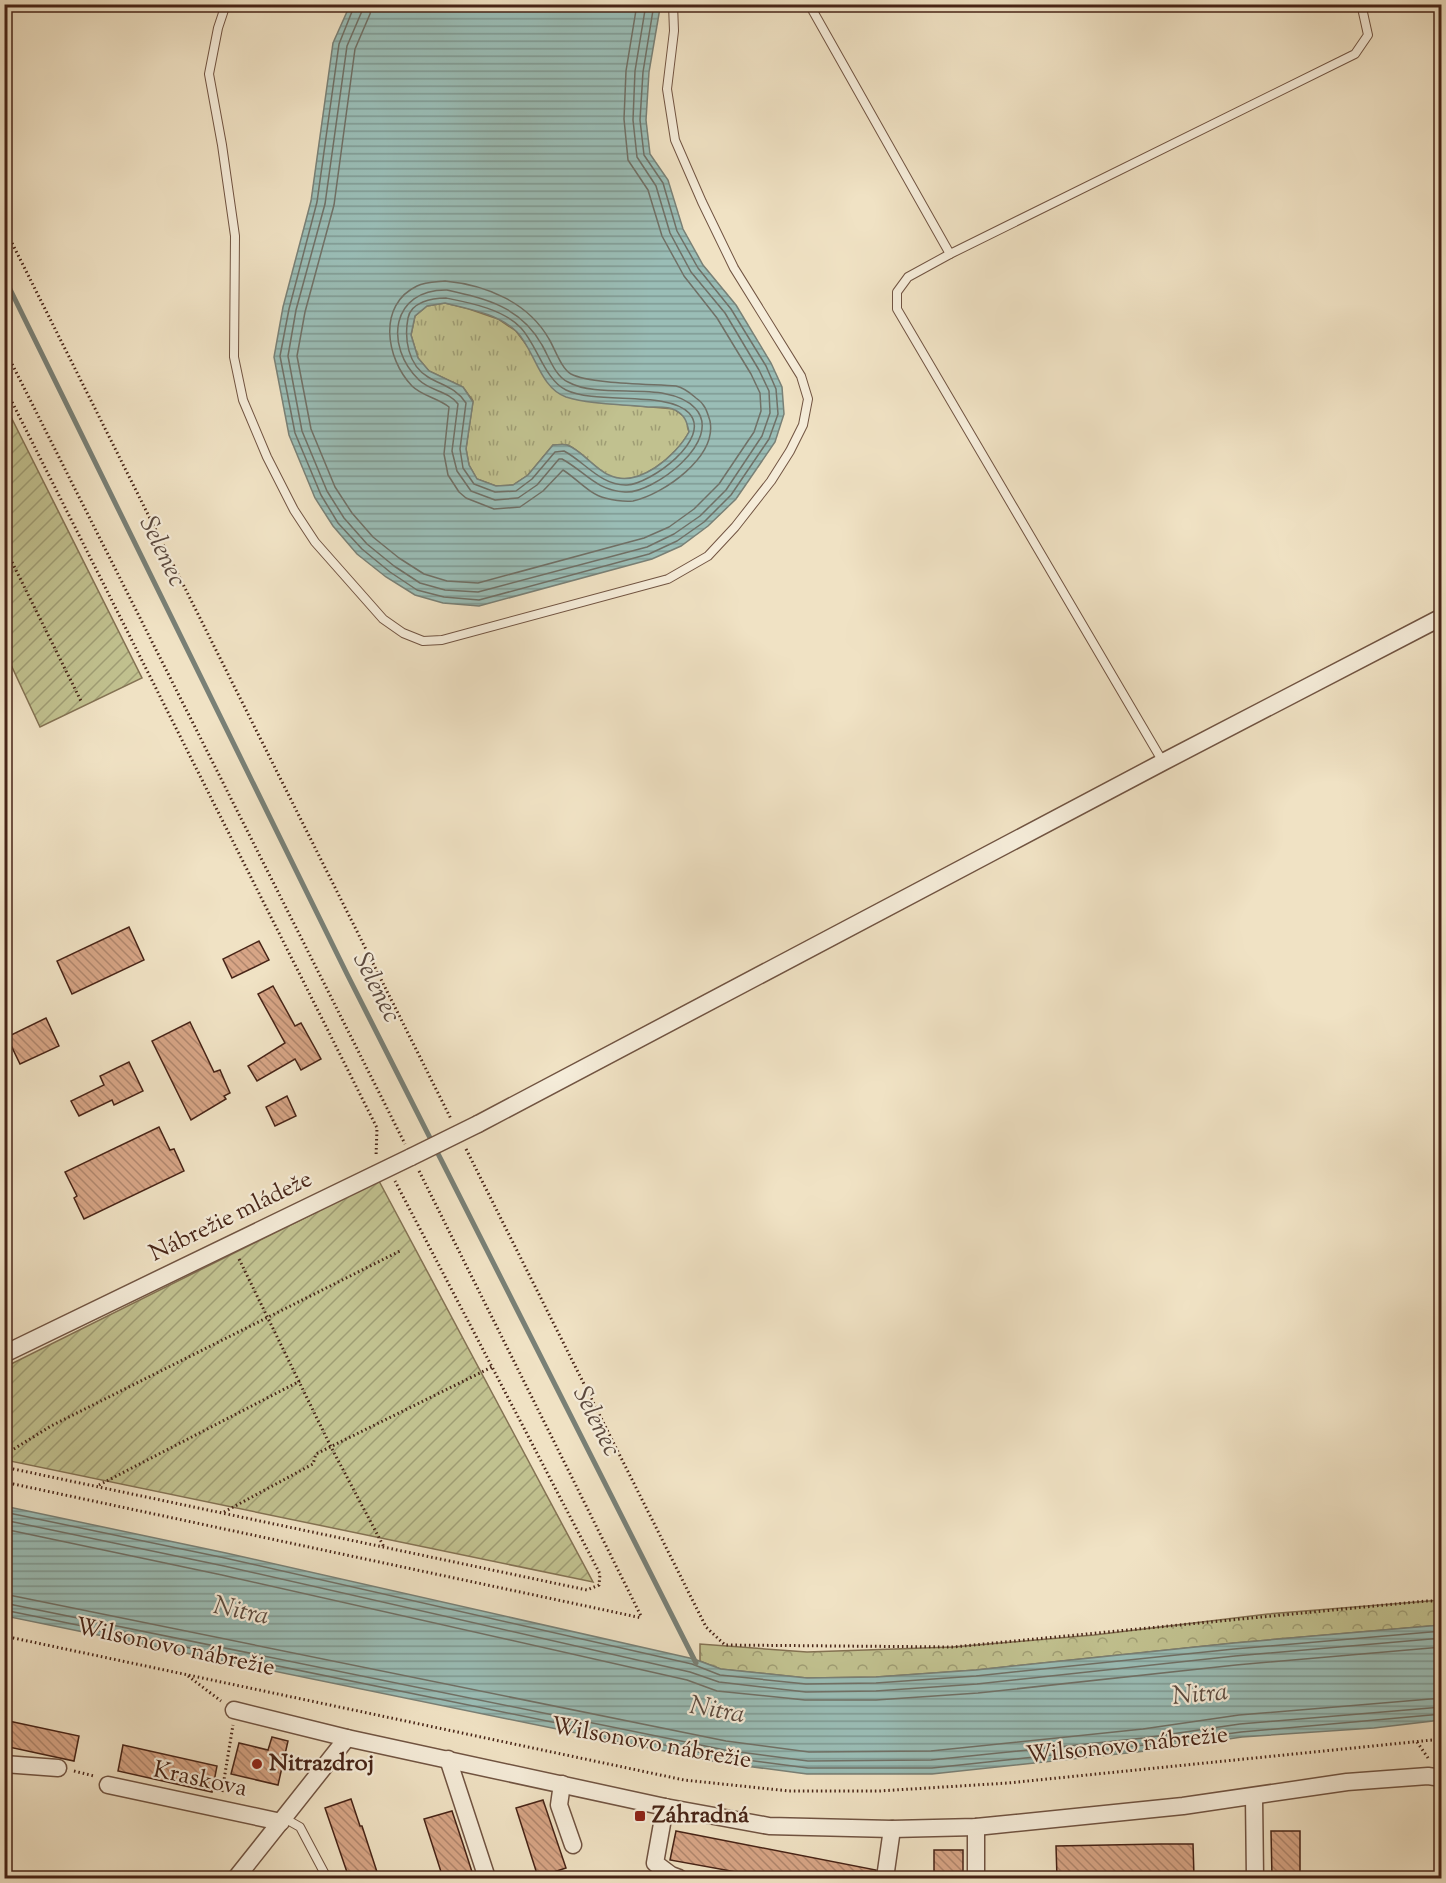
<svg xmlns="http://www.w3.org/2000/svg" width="1446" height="1883" font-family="'Sorts Mill Goudy',serif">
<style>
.grass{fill:url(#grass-tufts);stroke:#847253;stroke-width:1.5}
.forest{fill:url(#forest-crowns);stroke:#847253;stroke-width:1.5}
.garden{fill:url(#garden-furrows);stroke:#847253;stroke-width:1.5}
.water{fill:url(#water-rules);stroke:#798076;stroke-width:1.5;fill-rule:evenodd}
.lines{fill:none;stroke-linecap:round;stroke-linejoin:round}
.shore{stroke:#707066;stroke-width:1.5}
.stream{stroke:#798076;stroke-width:5}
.building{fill:url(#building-back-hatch);stroke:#472417;stroke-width:1.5}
.service-casing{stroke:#715442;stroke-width:10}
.minor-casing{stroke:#715442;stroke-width:19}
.path{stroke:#472417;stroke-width:3;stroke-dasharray:1.5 3;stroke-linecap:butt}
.service{stroke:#f5ecd9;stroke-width:8}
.minor{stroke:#f5ecd9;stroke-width:16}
.minor-bridge-casing{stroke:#715442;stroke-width:19;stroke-linecap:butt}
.minor-bridge{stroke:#f5ecd9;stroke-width:16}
.poi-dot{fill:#8f2418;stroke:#f5ecd9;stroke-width:2}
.labels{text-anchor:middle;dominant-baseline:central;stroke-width:4.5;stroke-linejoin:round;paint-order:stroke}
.street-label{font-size:24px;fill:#472417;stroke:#f5ecd9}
.poi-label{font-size:24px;font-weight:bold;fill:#472417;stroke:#f5ecd9;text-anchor:start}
.water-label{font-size:26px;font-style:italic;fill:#5c4a3f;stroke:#f5ecd9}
</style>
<defs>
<pattern id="grass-tufts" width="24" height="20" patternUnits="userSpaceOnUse" patternTransform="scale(1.5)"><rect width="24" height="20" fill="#c1c18f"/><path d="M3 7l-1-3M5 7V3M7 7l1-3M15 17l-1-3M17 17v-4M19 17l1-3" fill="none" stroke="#9f9d74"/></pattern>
<pattern id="forest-crowns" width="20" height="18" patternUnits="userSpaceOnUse" patternTransform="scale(1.5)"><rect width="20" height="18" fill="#c1c18f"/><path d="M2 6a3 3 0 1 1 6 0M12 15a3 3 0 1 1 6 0" fill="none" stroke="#9f9d74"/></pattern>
<pattern id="garden-furrows" width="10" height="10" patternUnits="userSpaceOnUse" patternTransform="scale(1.5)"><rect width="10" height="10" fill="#c1c18f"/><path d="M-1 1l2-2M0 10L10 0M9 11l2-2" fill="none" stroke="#9f9d74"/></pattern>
<pattern id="water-rules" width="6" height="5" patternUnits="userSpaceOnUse" patternTransform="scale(1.5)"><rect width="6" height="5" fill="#9abdb6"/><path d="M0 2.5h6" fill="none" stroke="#7f9993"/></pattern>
<pattern id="building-back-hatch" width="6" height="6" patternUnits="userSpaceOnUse" patternTransform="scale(1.5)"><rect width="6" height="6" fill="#d7a586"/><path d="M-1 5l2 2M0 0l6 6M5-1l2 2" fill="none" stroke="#b0866d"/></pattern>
</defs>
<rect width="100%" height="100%" fill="#f0e2c4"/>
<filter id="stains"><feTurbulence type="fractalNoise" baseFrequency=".00333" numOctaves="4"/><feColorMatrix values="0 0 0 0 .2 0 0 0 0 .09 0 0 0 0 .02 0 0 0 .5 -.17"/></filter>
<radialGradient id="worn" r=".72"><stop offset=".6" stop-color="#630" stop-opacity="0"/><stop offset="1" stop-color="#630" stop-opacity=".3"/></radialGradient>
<path class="grass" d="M445 303 469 309 498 319 516 331 528 347 593 402 674 409 686 418 689 432C676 456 638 489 609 476 596 470 580 449 567 445 564 444 557 445 553 445L528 475 513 485 496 486 477 479 469 465 466 449 473 401 463 387 429 371 418 358 411 335 415 316 427 306Z"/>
<polygon class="forest" points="1441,1600 1441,1625 1234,1643 976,1670 876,1677 807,1678 720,1669 700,1661 700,1644 807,1652 953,1647 1094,1635 1268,1614"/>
<g class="garden">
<polygon points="5,405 142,678 40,727 5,652"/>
<polygon points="379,1181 593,1582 5,1460 5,1367"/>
</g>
<g class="water">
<path d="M350 5H659L660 8 649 72 646 120 650 154 668 180 683 229 703 265 736 305 771 363 782 387 784 414 775 442 736 499 708 526 681 546 652 559 479 606 443 603 415 595 386 577 357 554 333 526 315 498 289 435 274 357 283 307 311 201 333 43ZM445 303C469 309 499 314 517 332 535 351 540 388 566 397 592 405 622 404 648 407 656 407 669 406 675 410 685 415 687 422 689 432 676 456 638 489 609 475 596 470 580 449 567 445 563 444 557 445 553 445L528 475 513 485 496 486 477 479 469 465 466 449 473 402 463 387 429 371 418 358 411 335 415 316 427 306Z"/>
<polygon points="4,1506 226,1553 694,1659 721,1669 807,1678 876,1677 976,1670 1234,1643 1441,1625 1441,1720 1374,1728 1242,1737 1146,1751 932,1774 807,1774 723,1763 5,1616"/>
</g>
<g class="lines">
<g class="shore">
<polyline points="355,4 339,44 317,202 289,309 280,356 295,433 321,495 338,523 362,549 390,572 417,590 444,597 479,600 649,554 677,541 704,522 731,495 769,439 778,414 776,389 766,366 731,309 698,268 677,231 663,183 644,155 640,120 643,72 654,4"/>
<polyline points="363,4 362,11 347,46 325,204 296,310 288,356 302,431 327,491 344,518 367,544 394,566 420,583 445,590 478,592 647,547 674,534 700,516 726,490 762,436 770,413 769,391 759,370 725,313 691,272 670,233 656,186 637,157 633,120 635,71 646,4"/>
<polyline points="372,4 370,14 355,49 334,205 305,312 297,356 311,429 335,487 352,513 373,537 399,558 424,574 447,581 478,583 644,538 669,527 694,509 719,484 754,432 761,411 760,393 751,374 717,318 684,276 662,236 648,190 628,160 624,119 626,71 637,4"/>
<path d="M445 281C486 285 528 302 549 339 555 349 561 368 571 374 590 384 652 384 676 386 685 388 690 393 696 398 705 404 707 411 710 421 717 457 664 494 633 501 624 502 613 500 605 498 589 494 576 478 563 470L543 491 520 507 494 509 466 498 459 492 448 475 444 454 449 407C438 398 422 396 412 386 386 359 377 305 417 286 425 282 436 282 445 281Z"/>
<path d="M447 290C487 299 521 307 542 345 549 357 555 376 568 382 602 401 668 379 695 408 725 440 653 494 625 492 595 490 586 472 562 459H559L537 485 518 498 495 500 471 491 457 471 452 451 458 404C449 391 430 391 419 380 384 346 391 289 447 290Z"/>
<path d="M446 298C471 303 503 309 521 328 537 345 545 380 566 390 597 405 667 390 689 413 713 439 650 484 627 485 601 486 585 462 564 451L555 452 532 479 516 491 495 492 474 484 463 468 460 449 466 403C455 387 443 386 428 377 408 365 404 339 408 318 411 302 432 298 446 298Z"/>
<polyline points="4,1512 225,1558 692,1664 720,1675 806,1684 876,1683 976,1676 1234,1649 1442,1631"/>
<polyline points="4,1520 224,1566 690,1672 719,1682 806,1692 876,1691 977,1684 1235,1656 1442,1638"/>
<polyline points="4,1529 222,1575 687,1680 717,1691 805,1700 876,1700 978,1693 1236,1665 1442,1647"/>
<polyline points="4,1594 726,1741 809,1752 931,1751 1143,1729 1239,1715 1442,1698"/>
<polyline points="4,1603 725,1750 808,1761 931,1760 1144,1738 1240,1724 1442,1707"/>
<polyline points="4,1610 723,1757 808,1768 932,1768 1145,1745 1241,1732 1442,1714"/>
</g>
<polyline class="stream" points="4,277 347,974 696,1663"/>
</g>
<g class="building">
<polygon points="129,927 144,960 72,994 57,961"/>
<polygon points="259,941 269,960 232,978 223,959"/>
<polygon points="273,986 295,1026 301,1023 321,1059 301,1070 295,1059 257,1081 248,1066 285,1043 258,994"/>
<polygon points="46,1018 59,1046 20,1064 7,1037"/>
<polygon points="190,1022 214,1072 220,1070 230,1093 224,1096 226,1099 191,1120 152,1041"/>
<polygon points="129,1062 143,1091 114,1105 112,1100 79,1116 71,1101 104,1085 100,1076"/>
<polygon points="287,1096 296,1116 275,1126 266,1107"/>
<polygon points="159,1127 170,1150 174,1149 184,1171 84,1219 74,1198 77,1196 65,1172"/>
<polygon points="4,1720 79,1736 74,1761 4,1746"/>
<polygon points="272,1737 288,1741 278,1785 231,1774 239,1743 268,1750"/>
<polygon points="123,1745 217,1766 212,1792 118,1771"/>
<polygon points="351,1799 360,1826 362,1826 379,1878 349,1878 325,1808"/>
<polygon points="543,1800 566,1868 538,1877 516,1808"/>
<polygon points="452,1811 463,1844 474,1878 443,1878 424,1819"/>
<polygon points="676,1831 876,1870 875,1878 769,1878 670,1860"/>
<polygon points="1271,1831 1300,1831 1300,1878 1272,1878"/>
<polygon points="1160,1844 1193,1844 1194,1876 1057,1878 1056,1846"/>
<rect x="934" y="1850" width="29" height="28"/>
</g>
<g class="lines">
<defs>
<g id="service">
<polyline points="226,4 218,28 209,74 222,145 235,236 234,357 243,400 267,457 294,510 315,542 383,619 403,633 423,641 442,640 668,579 708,556 735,527 771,481 790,451 803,425 808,399 801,376 734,268 702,202 675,140 667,89 674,31 673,4"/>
<polyline points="809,4 950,254 1355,54 1368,35 1362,8 1359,4"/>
<polyline points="950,254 908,277 897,292 897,309 1163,762"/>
<polyline points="284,1818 300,1827 327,1878"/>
</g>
<g id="minor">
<polyline points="478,1124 1163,762 1442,617"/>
<polyline points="4,1354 411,1157"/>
<polyline points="234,1710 347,1738 665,1807 769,1826 892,1829 976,1827 1183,1806 1347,1782 1428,1776 1442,1778"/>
<polyline points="448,1759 486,1875"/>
<polyline points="4,1764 58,1768"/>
<polyline points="562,1784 559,1805 573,1845"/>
<polyline points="108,1785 281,1822"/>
<polyline points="1254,1797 1255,1878"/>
<polyline points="665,1807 655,1863 671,1875 679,1878"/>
<polyline points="976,1827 976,1878"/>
<polyline points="236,1878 347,1738"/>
<polyline points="885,1878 892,1829"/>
</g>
</defs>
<use href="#service" class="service-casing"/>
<use href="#minor" class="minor-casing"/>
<g class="path">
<polyline points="4,227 451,1119"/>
<polyline points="4,348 405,1144"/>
<polyline points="4,386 377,1128 376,1157"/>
<polyline points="4,546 81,701"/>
<polyline points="466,1149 706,1627 725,1645 953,1647 1426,1601 1442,1601"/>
<polyline points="419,1171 642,1618"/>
<polyline points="239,1259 331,1447 384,1547"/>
<polyline points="4,1458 9,1452 51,1426 402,1250"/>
<polyline points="4,1467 587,1590 599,1585 600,1574 395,1181"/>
<polyline points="4,1482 642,1618"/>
<polyline points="99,1485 300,1381"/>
<polyline points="224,1512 313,1464 316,1454 492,1367"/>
<polyline points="4,1636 684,1780 789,1791 879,1791 1008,1783 1442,1739"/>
<polyline points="188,1676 221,1701"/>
<polyline points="1417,1742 1428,1758"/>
<polyline points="74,1771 94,1776"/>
<polyline points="222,1792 233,1725"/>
</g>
<use href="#service" class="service"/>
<use href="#minor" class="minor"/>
<defs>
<polyline id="minor-bridge" points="411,1157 478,1124"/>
</defs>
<use href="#minor-bridge" class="minor-bridge-casing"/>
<use href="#minor-bridge" class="minor-bridge"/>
</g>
<g class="poi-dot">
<circle cx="257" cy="1764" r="6"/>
<rect x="634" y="1810" width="12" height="12" rx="3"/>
</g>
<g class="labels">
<g class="street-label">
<text transform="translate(231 1217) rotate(-26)">Nábrežie mládeže</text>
<text transform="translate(175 1648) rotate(12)">Wilsonovo nábrežie</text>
<text transform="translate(651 1744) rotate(10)">Wilsonovo nábrežie</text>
<text transform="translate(1127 1746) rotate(-6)">Wilsonovo nábrežie</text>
<text transform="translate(200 1780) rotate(12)">Kraskova</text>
</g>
<g class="poi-label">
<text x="269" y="1764">Nitrazdroj</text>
<text x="652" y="1816">Záhradná</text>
</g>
<g class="water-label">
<text transform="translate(162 552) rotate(64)">Selenec</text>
<text transform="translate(376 988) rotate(63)">Selenec</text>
<text transform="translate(596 1422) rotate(63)">Selenec</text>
<text transform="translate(241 1612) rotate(12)">Nitra</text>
<text transform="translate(1200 1695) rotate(-5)">Nitra</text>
<text transform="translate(717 1711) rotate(10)">Nitra</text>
</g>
</g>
<rect width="1446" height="1883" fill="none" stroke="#f0e2c4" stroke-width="24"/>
<rect x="6" y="6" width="1434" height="1871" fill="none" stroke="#472417" stroke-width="3"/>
<rect x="12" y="12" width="1422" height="1859" fill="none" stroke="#472417" stroke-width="1.5"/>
<rect width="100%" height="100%" filter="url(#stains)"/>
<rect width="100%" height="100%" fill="url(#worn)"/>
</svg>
